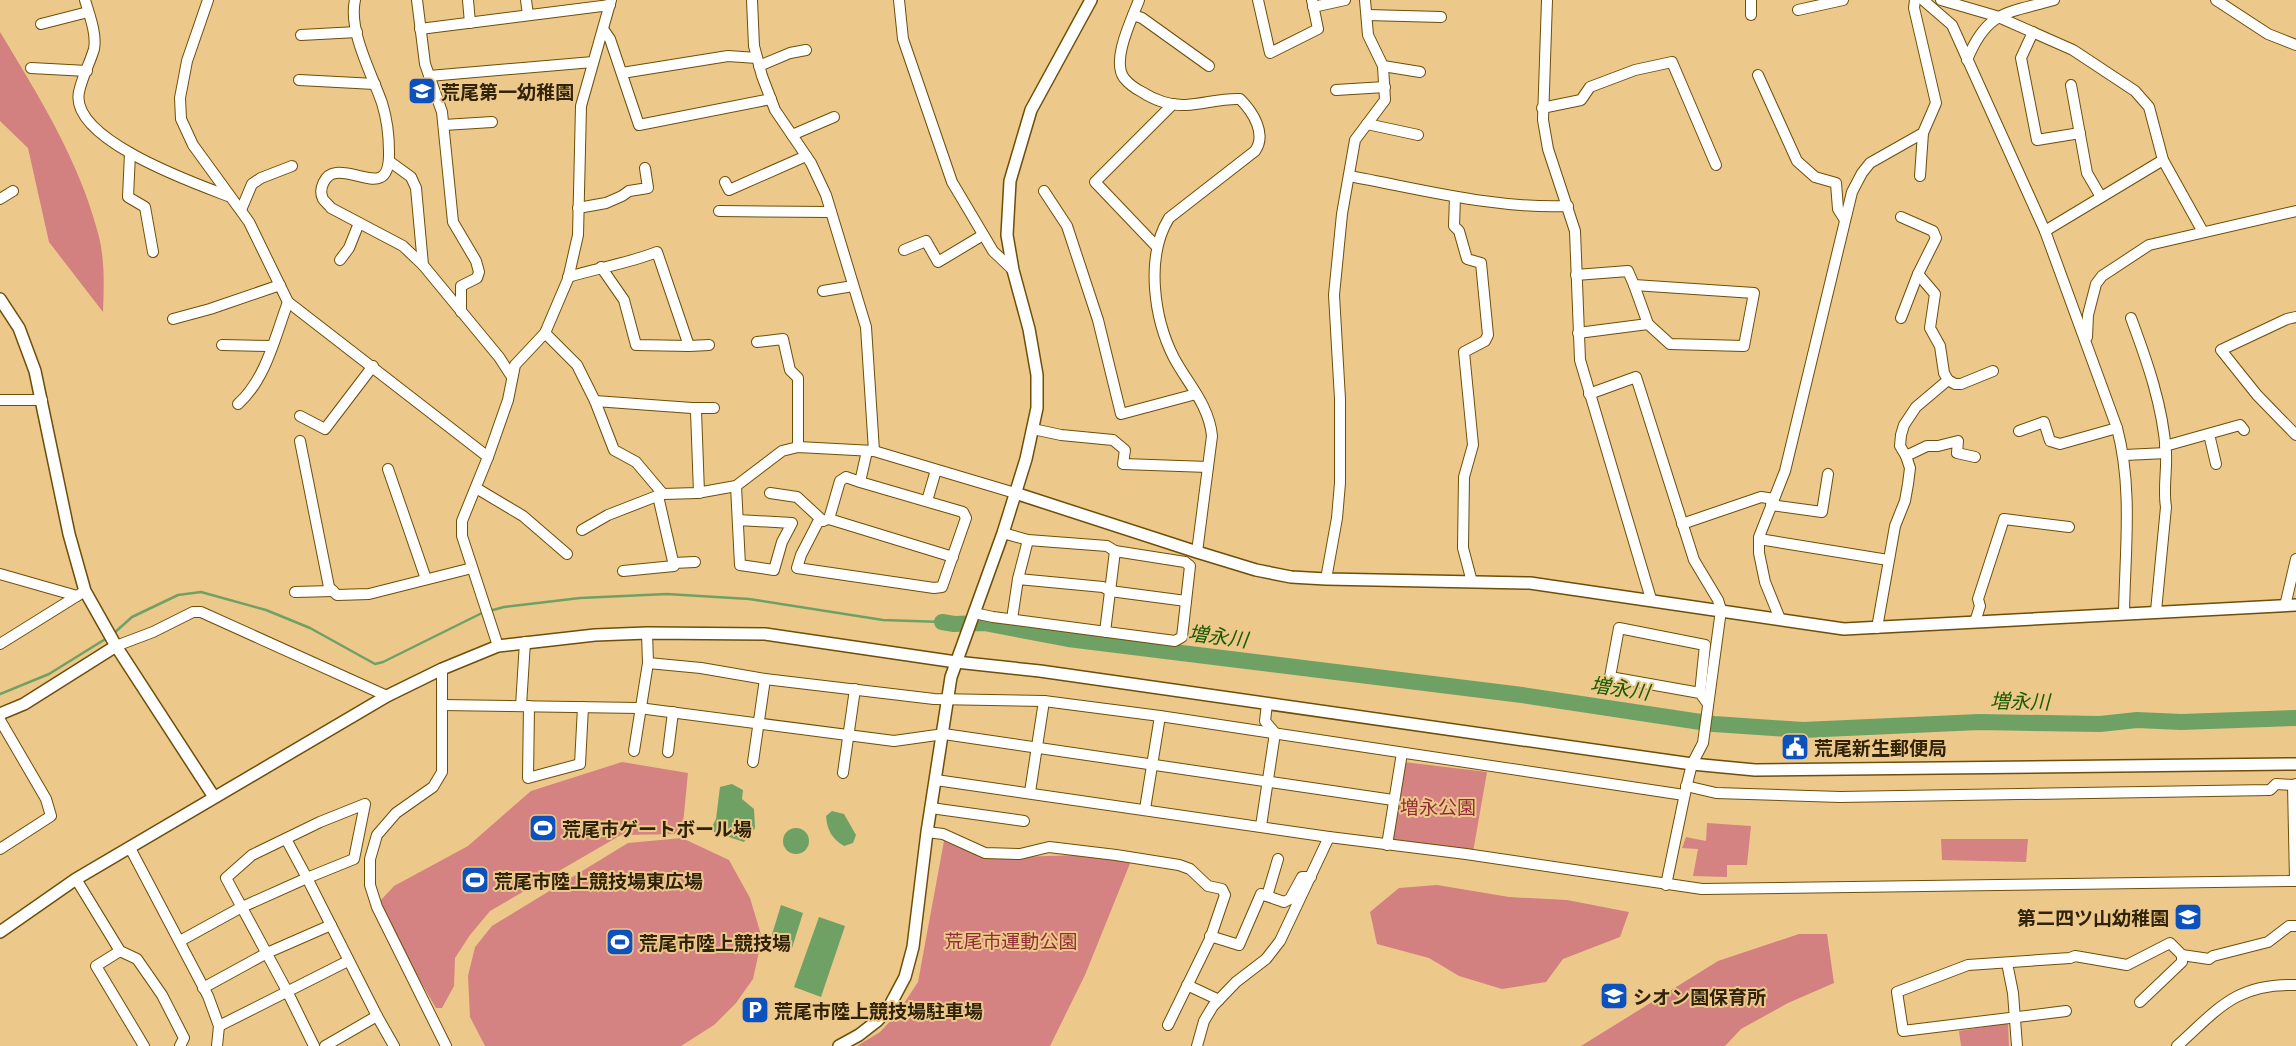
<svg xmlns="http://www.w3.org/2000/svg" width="2296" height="1046" font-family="'Titillium Web','Noto Sans JP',sans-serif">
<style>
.green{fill:#d48282}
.forest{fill:#d28080}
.water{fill:#6fa165}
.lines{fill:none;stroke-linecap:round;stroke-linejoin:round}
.stream{stroke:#6fa165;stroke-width:2.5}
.river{stroke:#6fa165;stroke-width:16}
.minor-casing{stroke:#6e4e08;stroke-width:12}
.tertiary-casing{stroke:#6e4e08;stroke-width:14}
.minor{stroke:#fff;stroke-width:10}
.tertiary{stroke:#fff;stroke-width:11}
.labels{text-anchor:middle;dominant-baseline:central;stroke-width:4;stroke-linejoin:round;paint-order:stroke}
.poi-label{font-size:19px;font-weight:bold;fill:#312309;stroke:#edc88b;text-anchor:start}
.park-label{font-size:19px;fill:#902e35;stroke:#edc88b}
.water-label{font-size:20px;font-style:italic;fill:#185c02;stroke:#edc88b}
</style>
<rect width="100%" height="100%" fill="#edc88b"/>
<g class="green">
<polygon points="622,762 688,773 682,834 621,835 490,911 470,935 455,958 454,986 442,1008 436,1008 409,962 380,901 394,886 468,846 531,791"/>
<polygon points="1404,762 1487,772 1473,852 1389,839"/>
<polygon points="1707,823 1751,826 1747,865 1727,865 1727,877 1693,876 1698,849 1682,848 1686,837 1706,841"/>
<polygon points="682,838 729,860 750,898 762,938 753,979 736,1003 714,1025 681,1046 485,1046 470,1017 468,976 475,947 492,926 628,843"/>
<polygon points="1941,839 2028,839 2026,862 1942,860"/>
<polygon points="944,841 983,858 1079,855 1131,861 1085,975 1050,1046 857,1046 880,1032 897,1014 918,982"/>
<polygon points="2008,1023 2009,1046 1961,1046 1959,1031"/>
</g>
<g class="forest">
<path d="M0 32C38 95 79 160 98 233 105 258 104 286 103 312L49 242 28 148 0 121Z"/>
<polygon points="1437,885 1509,897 1567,900 1629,912 1620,937 1563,959 1546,982 1502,989 1459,976 1429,958 1377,944 1370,912 1399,888"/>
<polygon points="1799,934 1827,934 1834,983 1788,1003 1741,1029 1725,1046 1581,1046 1718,961"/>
</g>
<g class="water">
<polygon points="732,784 743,790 742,799 754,809 755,828 744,842 714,832 713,825 716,819 720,787"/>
<path d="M832 811 844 814 856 835 853 843 844 846C832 839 827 830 826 816Z"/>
<circle cx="796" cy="841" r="13"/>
<polygon points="781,905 803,913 792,948 770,941"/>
<polygon points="819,917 845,926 821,997 794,987"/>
</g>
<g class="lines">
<g class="stream">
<polyline points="489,611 504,607 580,598 667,594 749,599 883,620 942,622"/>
<polyline points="113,634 132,617 178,595 201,592 266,610 310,628 375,664 383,662 484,612"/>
<polyline points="0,694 49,674 107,638"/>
</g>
<polyline class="river" points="942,622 954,624 984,623 1068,639 1522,695 1714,724 1803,730 1979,722 2100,724 2137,720 2181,722 2296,718"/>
<defs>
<g id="minor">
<path d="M85 0C89 14 97 34 94 49 90 63 82 77 79 92 69 139 194 183 228 196"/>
<polyline points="208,0 187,61 180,98 181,119 193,145 249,222 288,302 488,457"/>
<path d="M355 0C348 31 372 74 382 103 387 119 389 135 389 152 390 198 359 170 336 173 325 174 318 189 323 199 325 202 329 205 331 208L403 246 423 265"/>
<polyline points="417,0 425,64 442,112 453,222 476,261 479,272 477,278 461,286 461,312"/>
<polyline points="468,0 470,23"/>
<polyline points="526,0 528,15"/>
<polyline points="752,0 754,46 762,76 775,110 811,163 826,195 866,327 874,451"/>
<polyline points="899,0 903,39 952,182 993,251 1013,270"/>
<path d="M1139 0C1132 19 1111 60 1124 78 1128 83 1136 89 1142 92 1154 100 1171 106 1186 105 1204 104 1222 98 1240 99 1253 112 1267 134 1255 151L1169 218C1145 257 1154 319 1174 358 1188 384 1209 405 1212 436L1197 552"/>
<polyline points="1258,0 1270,53 1318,29 1312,0"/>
<polyline points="1547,0 1543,120 1548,149 1575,231 1580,360 1651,599"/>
<polyline points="1751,0 1751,15"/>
<path d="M1923 0 1952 25 2045 231 2117 428C2133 488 2125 551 2124 613"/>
<polyline points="1941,0 1996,16 2073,50 2135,91 2149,107 2163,160 2203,232"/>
<polyline points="2216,0 2268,34 2296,45"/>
<polyline points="1313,7 1345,0"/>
<polyline points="1798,10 1843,0"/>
<polyline points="1133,15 1142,18 1209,66"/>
<polyline points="1367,15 1441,17"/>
<polyline points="41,24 88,12"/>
<polyline points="420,29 610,5"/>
<polyline points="603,29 610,39 639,125 771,99"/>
<polyline points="2033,32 2021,58 2037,140 2080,133"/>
<polyline points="301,35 357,32"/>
<path d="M1967 60C1987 10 2008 13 2054 0"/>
<polyline points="759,66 790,53 806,50"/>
<polyline points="1383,66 1420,72"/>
<polyline points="31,68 87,71"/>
<polyline points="622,73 728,56 757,58"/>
<polyline points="1758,75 1797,161 1815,177 1836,183 1838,209 1845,220"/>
<polyline points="429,76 593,62"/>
<polyline points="299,80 375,84"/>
<polyline points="2071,85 2087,173 2101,197"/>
<polyline points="1336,90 1385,87"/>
<polyline points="1542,108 1581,100 1590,87 1635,70 1672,62 1716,165"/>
<polyline points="1367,124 1418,135"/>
<polyline points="444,125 492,122"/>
<polyline points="792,135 834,117"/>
<polyline points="130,153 128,197 145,207 153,252"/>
<polyline points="389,161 411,177 416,188 423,265 499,357 512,377"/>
<path d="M1349 176C1421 189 1494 209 1568 206"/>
<polyline points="1920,176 1923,133"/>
<polyline points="725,182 729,190 806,156"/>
<polyline points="1044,191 1067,226 1098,320 1121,414 1196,394"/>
<polyline points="1455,197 1454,226 1459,231 1467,259 1481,263 1488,335 1485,341 1464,352 1473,445 1464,477 1463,548 1472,582"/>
<polyline points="0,199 13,191"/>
<polyline points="578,208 606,203 622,196 629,191 648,188 645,168"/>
<polyline points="241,210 252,184 261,178 292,166"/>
<polyline points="719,211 831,212"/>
<polyline points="2045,231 2163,160"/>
<polyline points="1157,247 1095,182 1173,104"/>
<polyline points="904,250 926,241 938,262 983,235"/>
<polyline points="340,260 349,248 359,223"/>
<polyline points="1918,274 1935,294 1930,328 1940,346 1944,373 1948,380 1955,384 1961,384 1993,371"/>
<polyline points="1576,275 1628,271 1634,285 1754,293 1744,346 1670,344 1648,324 1578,333"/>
<path d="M568 277C598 268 629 263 657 252L689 346 636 345 624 300 601 267"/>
<polyline points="1634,285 1648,324"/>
<polyline points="823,291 853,286"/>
<polyline points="2296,317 2287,319 2221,350 2257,395 2296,435"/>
<polyline points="1901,318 1918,274 1936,238 1933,231 1901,217"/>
<path d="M2131 318C2147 361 2163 406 2166 453 2167 471 2163 489 2166 507L2156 611"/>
<polyline points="173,319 210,309 280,285"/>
<polyline points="545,333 577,365 595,401 614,450 636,462 663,494 697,493 736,486 782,451 798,447 874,451 1015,493"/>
<polyline points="2087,337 2088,315 2096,284 2102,276 2149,245 2296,211"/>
<polyline points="757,342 783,339 790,370 798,378 798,447"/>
<polyline points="222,345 272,346"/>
<polyline points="689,346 709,345"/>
<polyline points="1589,394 1636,377 1694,560 1718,600 1721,610 1703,743 1692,764 1687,784 1666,885"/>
<polyline points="0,400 42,400"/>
<polyline points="595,401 692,408 696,411 699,493"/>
<path d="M238 404C266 379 275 337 288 302"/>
<polyline points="692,408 714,408"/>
<polyline points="300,416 325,429 373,366"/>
<polyline points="1033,429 1061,435 1113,440 1125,450 1123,464 1208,467"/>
<polyline points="2019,431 2044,422 2050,441 2060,444 2117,428"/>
<polyline points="2209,434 2216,464"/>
<polyline points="300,441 329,587 337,595 369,594 472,568"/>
<polyline points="2165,446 2240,425 2244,430"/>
<polyline points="2125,455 2166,453"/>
<polyline points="1906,456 1927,446 1938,446 1958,441 1957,453 1975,457"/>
<polyline points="388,469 426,579"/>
<polyline points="860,482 963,512 966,518 942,587 934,588 797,568 801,555 818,522 829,519 840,481 846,477 860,482 867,451"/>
<polyline points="736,486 740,565 774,570 782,542 792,523 738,520"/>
<polyline points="476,488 523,516 567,554"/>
<polyline points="770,493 797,497 823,521"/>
<polyline points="927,501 936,470"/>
<polyline points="1771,505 1822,512 1828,474"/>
<polyline points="829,519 953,557"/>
<polyline points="1682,524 1761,497 1774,499"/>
<polyline points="582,530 608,515 662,494"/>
<polyline points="1003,533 1028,540 1107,546 1115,551"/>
<polyline points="1759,539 1888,560"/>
<polyline points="673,563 695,562"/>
<polyline points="623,571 674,566 658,496"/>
<polyline points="0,574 77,596"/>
<polyline points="1018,579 1028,540"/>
<polyline points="1326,579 1337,518 1340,483 1340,399 1334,295 1342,214 1355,140 1385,100 1383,66 1368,35 1365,0"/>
<polyline points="295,592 333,591"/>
<polyline points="2285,606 2296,559"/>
<polyline points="974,613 993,617 1175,641 1182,637 1190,566 1185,562 1115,551 1105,632"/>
<polyline points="1012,619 1018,579 1103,587 1110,591 1186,601"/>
<polyline points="1780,619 1765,582 1759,553 1759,537 1785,471 1852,192 1862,173 1870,163 1923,133 1936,103 1914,8 1915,0"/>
<polyline points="1975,622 1980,606 1978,599 2004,519 2069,527"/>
<polyline points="1877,628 1895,526 1905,501 1908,484 1910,468 1906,456 1900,446 1901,435 1904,425 1916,407 1948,380"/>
<polyline points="647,633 648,663 701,668 765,679 934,699 1044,701 1160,716 1684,795"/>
<polyline points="0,644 85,591"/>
<polyline points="116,646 153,632 193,612 201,612 387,696"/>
<polyline points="498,646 462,536 462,521 488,457 508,400 515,365 545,333 568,279 578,235 581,106 611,0"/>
<polyline points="442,669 442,772 433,787 396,813 377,835 370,859 370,885 377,907 446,1046"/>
<polyline points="1700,693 1705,645 1619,628 1610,677 1700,693 1708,704"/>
<polyline points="442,705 639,708 894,741 944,734 1393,800"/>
<polyline points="521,706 525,642"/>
<polyline points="529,706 528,778 580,764 583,707"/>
<polyline points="0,720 46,799 51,816 0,849"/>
<polyline points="634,751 648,663"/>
<polyline points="668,752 673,712"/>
<polyline points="753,762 765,679"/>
<polyline points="843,773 855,689"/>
<polyline points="936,780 1329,837 1466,854 1702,889 2295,881 2293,785 2296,784"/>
<polyline points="1686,786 1716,793 1840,797 2270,790 2276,784 2293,785"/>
<polyline points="1030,792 1044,701"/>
<polyline points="931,808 1024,821"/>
<polyline points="1145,809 1160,716"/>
<polyline points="1261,826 1275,733 1265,721 1267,704"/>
<polyline points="927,832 943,834 985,853 1020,854 1049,847 1116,855 1179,865 1190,869 1208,886 1222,889 1225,895 1210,939 1168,1025"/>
<polyline points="286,839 307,878 354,859 365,804 320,822 252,855 226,878 287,991 314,1046"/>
<polyline points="1387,845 1402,753"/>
<polyline points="130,848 208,996 219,1026 217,1046"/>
<polyline points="76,879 120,951 137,959 162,995 184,1038 180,1046"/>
<polyline points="1267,896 1278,859"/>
<polyline points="1210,936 1239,945 1261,894 1284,902 1290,899 1302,877 1311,877"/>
<polyline points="180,941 240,908 307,878 377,1016 394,1046"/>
<polyline points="120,951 96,966 144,1046"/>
<polyline points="2007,963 2013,993 2017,1046"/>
<polyline points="1187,985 1219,1000"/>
<polyline points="203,988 267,953 331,925"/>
<polyline points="2140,1002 2182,962 2182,955"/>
<polyline points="2066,1011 1903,1031 1897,992 1968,965 2070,958 2075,956 2127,965 2170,943 2182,955 2209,959 2213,956 2268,942 2289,926 2296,926"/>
<polyline points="219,1026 348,961"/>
<polyline points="325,1046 377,1016"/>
<polyline points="1197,1046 1204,1021 1213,1006 1236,982 1266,959 1280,941 1329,837"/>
<path d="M2177 1046C2218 1009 2236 983 2296 985"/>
</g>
<g id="tertiary">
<polyline points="0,299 19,328 35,371 69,534 85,591 116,646 214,797"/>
<polyline points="1015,493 1197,552 1256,570 1291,577 1326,579 1530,583 1844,629 2296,605"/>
<polyline points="0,714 24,704 116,646"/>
<polyline points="0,932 76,879 387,696 442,669 498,646 595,635 647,633 765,634 956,662 1040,671 1692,764 1755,770 2296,764"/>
<polyline points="839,1046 859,1035 877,1021 888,1009 905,977 913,947 927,832 951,677 1003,533 1026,459 1037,408 1037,375 1029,329 1013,270 1007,235 1010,181 1031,110 1091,0"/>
</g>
</defs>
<use href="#minor" class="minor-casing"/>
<use href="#tertiary" class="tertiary-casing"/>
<use href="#minor" class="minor"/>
<use href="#tertiary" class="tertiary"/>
</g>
<defs>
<symbol id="school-square" viewBox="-11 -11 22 22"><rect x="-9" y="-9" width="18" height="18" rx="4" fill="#0c51bc" stroke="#edc88b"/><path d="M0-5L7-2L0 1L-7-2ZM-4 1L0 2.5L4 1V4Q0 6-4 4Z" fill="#fff"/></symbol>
<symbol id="civic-square" viewBox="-11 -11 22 22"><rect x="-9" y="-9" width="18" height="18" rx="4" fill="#0c51bc" stroke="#edc88b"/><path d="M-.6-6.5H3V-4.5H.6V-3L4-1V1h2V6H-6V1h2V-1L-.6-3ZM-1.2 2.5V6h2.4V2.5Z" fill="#fff"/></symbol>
<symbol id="stadium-square" viewBox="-11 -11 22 22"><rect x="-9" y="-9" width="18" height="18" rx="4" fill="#0c51bc" stroke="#edc88b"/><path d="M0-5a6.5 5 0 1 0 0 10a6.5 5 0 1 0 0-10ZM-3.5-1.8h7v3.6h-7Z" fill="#fff"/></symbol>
<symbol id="parking-square" viewBox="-11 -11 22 22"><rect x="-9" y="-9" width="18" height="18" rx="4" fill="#0c51bc" stroke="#edc88b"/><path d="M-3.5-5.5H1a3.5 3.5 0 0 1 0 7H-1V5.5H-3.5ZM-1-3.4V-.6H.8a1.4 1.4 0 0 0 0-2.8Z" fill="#fff"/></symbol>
</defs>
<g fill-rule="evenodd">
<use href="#school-square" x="406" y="75" width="32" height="32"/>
<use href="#civic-square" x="1779" y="731" width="32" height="32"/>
<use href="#stadium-square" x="527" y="812" width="32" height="32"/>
<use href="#stadium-square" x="459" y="864" width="32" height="32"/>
<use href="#school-square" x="2172" y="901" width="32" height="32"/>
<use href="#stadium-square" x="604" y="926" width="32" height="32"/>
<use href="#school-square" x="1598" y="980" width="32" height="32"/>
<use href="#parking-square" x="739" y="994" width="32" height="32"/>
</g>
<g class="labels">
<g class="poi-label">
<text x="441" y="91">荒尾第一幼稚園</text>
<text x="1814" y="747">荒尾新生郵便局</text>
<text x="562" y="828">荒尾市ゲートボール場</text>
<text x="494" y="880">荒尾市陸上競技場東広場</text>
<text x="2169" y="917" text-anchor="end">第二四ツ山幼稚園</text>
<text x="639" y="942">荒尾市陸上競技場</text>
<text x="1633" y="996">シオン園保育所</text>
<text x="774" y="1010">荒尾市陸上競技場駐車場</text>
</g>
<g class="park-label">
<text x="1438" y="806">増永公園</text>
<text x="1011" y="940">荒尾市運動公園</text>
</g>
<g class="water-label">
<text transform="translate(1218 636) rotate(7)">増永川</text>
<text transform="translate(1620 688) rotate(8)">増永川</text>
<text transform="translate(2020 701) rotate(1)">増永川</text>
</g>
</g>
</svg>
